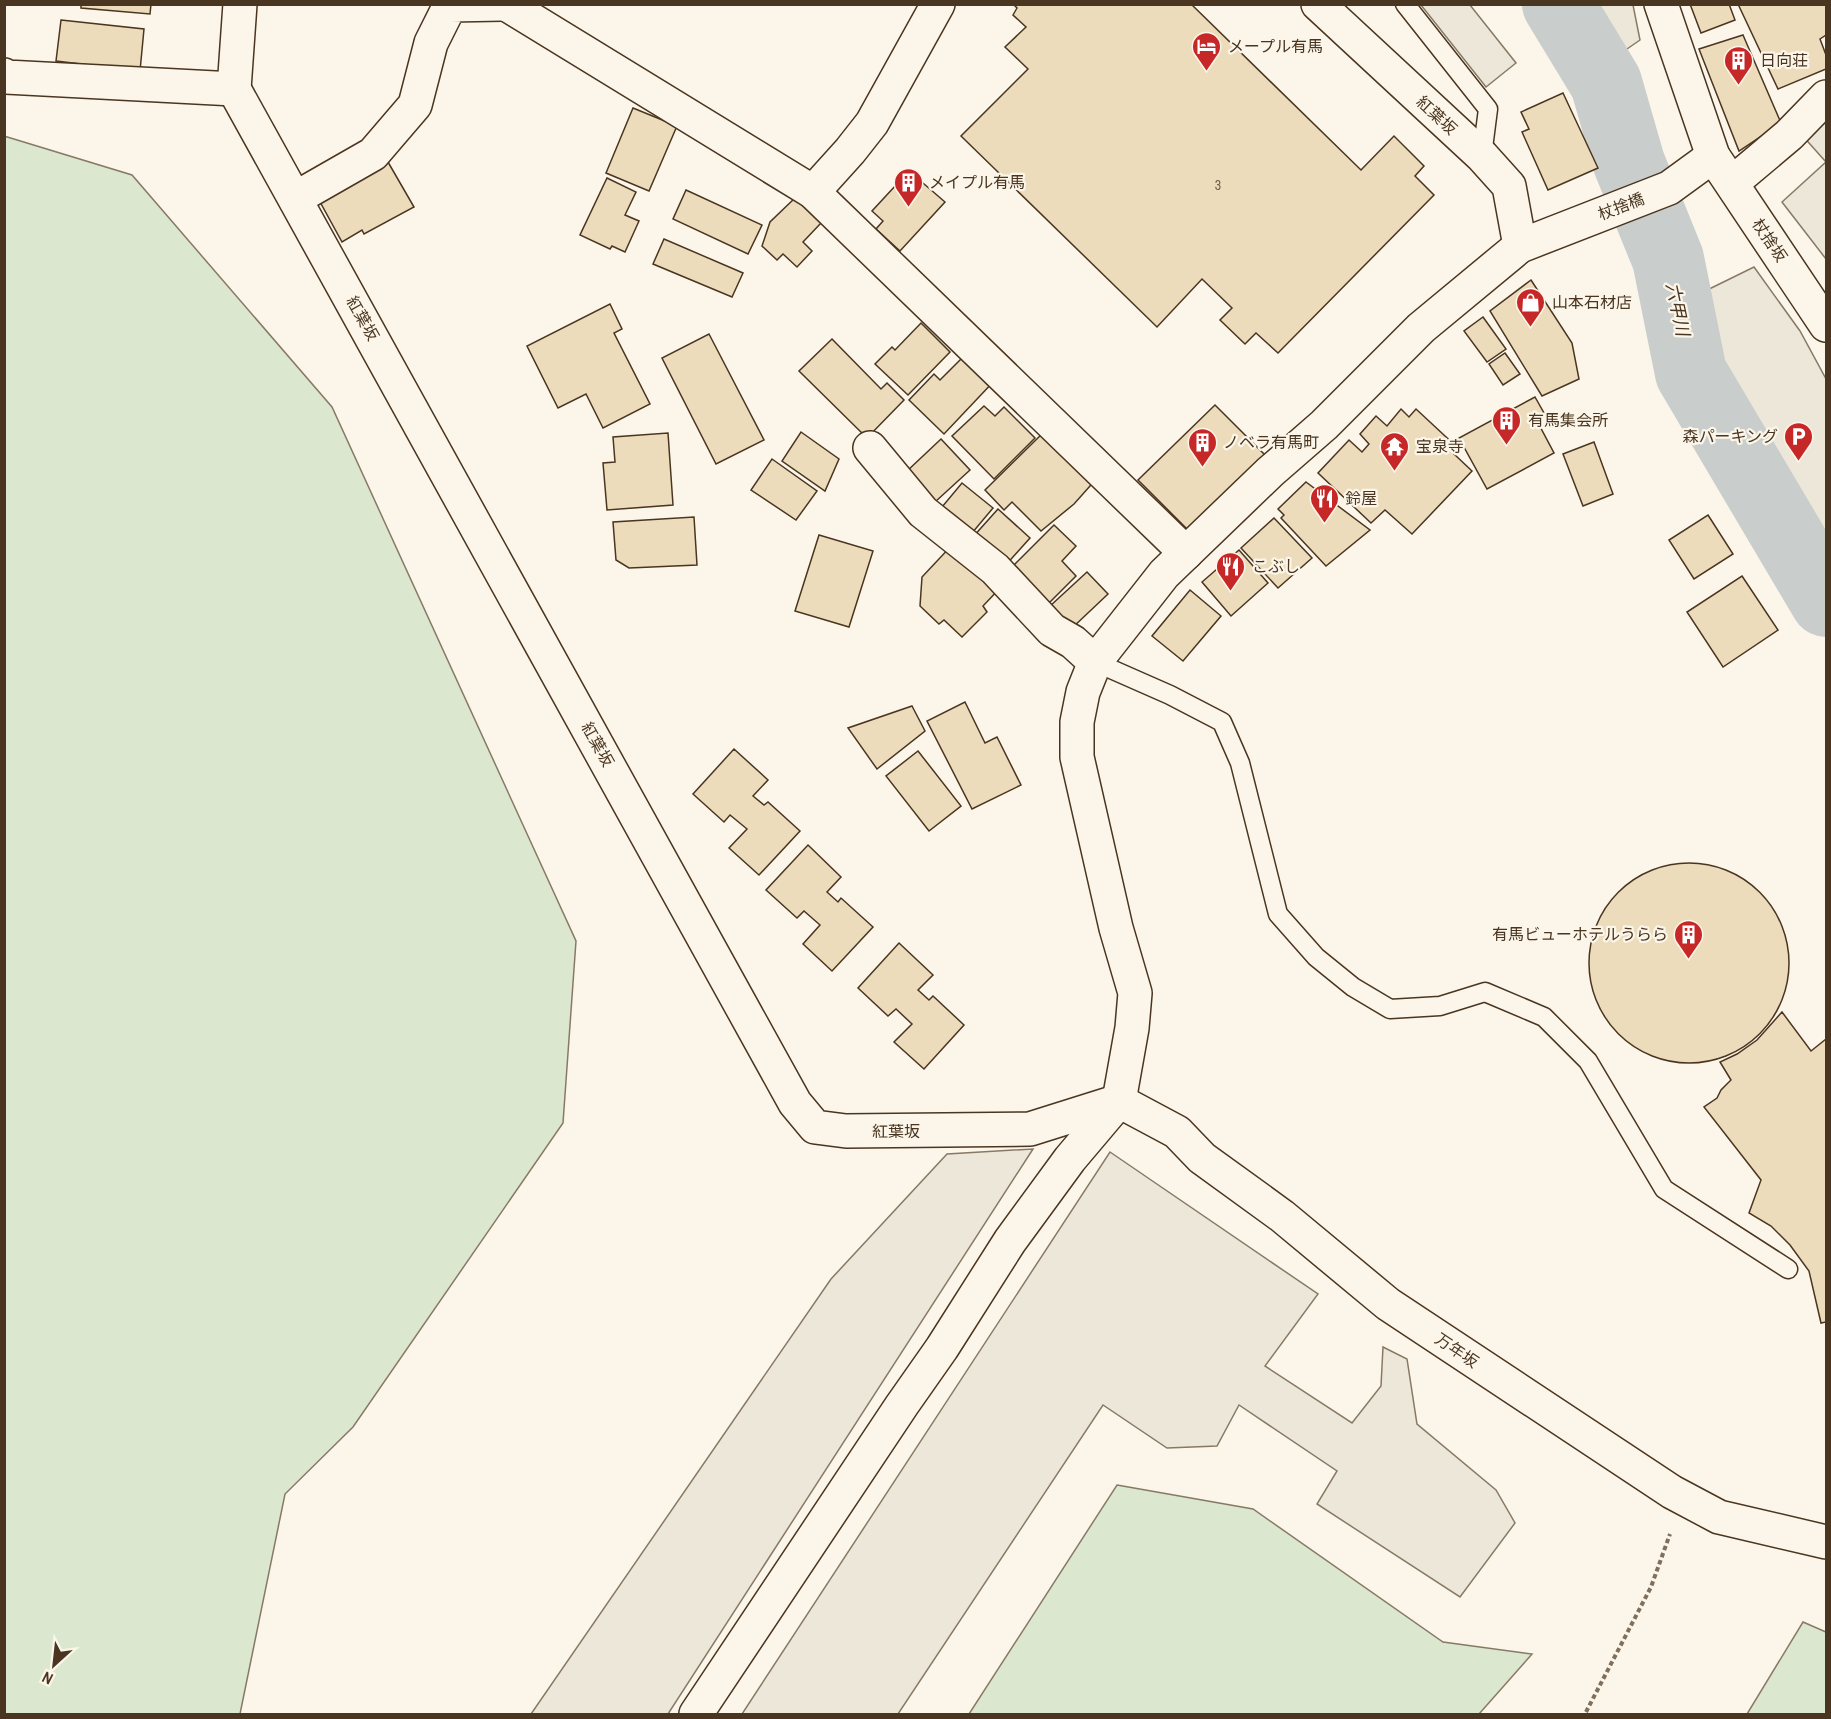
<svg xmlns="http://www.w3.org/2000/svg" width="1831" height="1719" font-family="'Archivo Narrow','Noto Sans JP',sans-serif">
<style>
.green{fill:#dce7d0;stroke:#887966;stroke-width:1.5}
.parking{fill:#ede7d9;stroke:#887966;stroke-width:1.5}
.lines{fill:none;stroke-linecap:round;stroke-linejoin:round}
.river{stroke:#c9cecd;stroke-width:72}
.building{fill:#ecdcbc;stroke:#4a3520;stroke-width:1.5}
.lane-casing{stroke:#4a3520;stroke-width:21}
.street-casing{stroke:#4a3520;stroke-width:36}
.secondary-casing{stroke:#4a3520;stroke-width:36}
.path{stroke:#7f6f5c;stroke-width:4;stroke-dasharray:4.5 3;stroke-linecap:butt}
.lane{stroke:#fbf6e9;stroke-width:18}
.street{stroke:#fbf6e9;stroke-width:33}
.secondary{stroke:#fbf6e9;stroke-width:33}
.labels{text-anchor:middle;dominant-baseline:central;stroke-width:4.5;stroke-linejoin:round;paint-order:stroke}
.number-label{font-size:14px;fill:#725f47}
.poi-label{font-size:16px;fill:#4a3520;stroke:#fbf6e9;text-anchor:start}
.street-label{font-size:16px;fill:#4a3520;stroke:#fbf6e9}
.water-label{font-size:18px;font-style:italic;fill:#4a3520;stroke:#fbf6e9}
</style>
<rect width="100%" height="100%" fill="#fbf6e9"/>
<g class="green">
<polygon points="4,136 132,175 332,407 576,941 563,1123 353,1427 285,1494 240,1714 5,1714"/>
<polygon points="1117,1485 1253,1509 1443,1642 1532,1654 1479,1714 969,1714"/>
<polygon points="1803,1622 1826,1632 1826,1714 1747,1714"/>
</g>
<g class="parking">
<polygon points="1421,5 1470,5 1516,63 1486,87"/>
<polygon points="1595,5 1633,5 1640,40 1624,51"/>
<polygon points="1826,110 1826,162 1801,134"/>
<polygon points="1826,162 1826,259 1782,202"/>
<polygon points="1754,267 1800,331 1826,379 1826,543 1716,376 1695,296"/>
<polygon points="1033,1149 668,1714 531,1714 831,1279 947,1154"/>
<polygon points="1110,1152 1318,1294 1265,1366 1352,1423 1381,1386 1383,1347 1407,1359 1417,1424 1496,1490 1515,1523 1460,1597 1317,1504 1337,1471 1239,1405 1217,1446 1167,1448 1103,1405 898,1714 742,1714"/>
</g>
<g class="lines">
<polyline class="river" points="1558,4 1606,83 1629,163 1668,259 1691,373 1826,601"/>
</g>
<g class="building">
<polygon points="81,4 151,4 150,14 81,8"/>
<polygon points="1013,4 1191,4 1361,170 1394,136 1424,166 1415,176 1434,195 1278,353 1256,333 1245,344 1220,320 1232,308 1202,279 1157,327 961,136 1028,69 1005,47 1026,27 1013,15 1017,8"/>
<polygon points="1690,4 1729,4 1735,20 1701,33"/>
<polygon points="1738,4 1826,4 1826,35 1820,39 1826,55 1826,69 1778,89"/>
<polygon points="61,20 144,29 140,71 56,61"/>
<polygon points="1743,35 1781,123 1739,151 1699,49"/>
<polygon points="1563,93 1598,168 1548,190 1522,132 1529,129 1521,112"/>
<polygon points="633,108 677,126 649,191 606,173"/>
<polygon points="388,162 414,207 364,234 362,230 342,242 319,200"/>
<polygon points="909,171 945,202 900,251 876,229 883,221 872,211"/>
<polygon points="607,178 636,192 625,215 639,221 625,252 612,246 610,249 580,235"/>
<polygon points="686,190 762,225 748,254 673,219"/>
<polygon points="796,197 821,223 803,242 812,251 797,267 783,254 777,260 762,246 770,222"/>
<polygon points="664,239 743,273 732,297 653,264"/>
<polygon points="1531,280 1572,343 1579,379 1542,396 1490,311"/>
<polygon points="610,304 622,329 614,333 650,404 603,428 586,394 558,408 527,346"/>
<polygon points="1483,317 1506,349 1487,362 1464,331"/>
<polygon points="921,323 950,352 908,395 875,364 892,347 895,350"/>
<polygon points="709,334 764,440 716,464 662,358"/>
<polygon points="832,339 881,389 887,383 904,400 867,438 799,371"/>
<polygon points="967,353 995,380 944,434 909,400 934,374 940,380"/>
<polygon points="1505,353 1520,374 1503,385 1489,364"/>
<polygon points="1535,397 1544,413 1535,417 1554,453 1487,489 1459,438"/>
<polygon points="1215,405 1265,455 1188,530 1138,480"/>
<polygon points="984,406 995,416 1004,407 1035,438 994,479 952,436"/>
<polygon points="1401,409 1409,417 1416,409 1459,449 1454,454 1472,471 1412,534 1385,510 1371,523 1318,473 1349,440 1362,452 1369,444 1360,434 1376,416 1387,426"/>
<polygon points="1048,428 1098,477 1074,504 1041,531 1012,502 1004,510 985,490"/>
<polygon points="801,432 839,459 825,491 782,461"/>
<polygon points="668,433 673,505 607,510 603,463 615,462 613,437"/>
<polygon points="941,439 970,470 935,502 906,472"/>
<polygon points="1594,442 1613,494 1583,506 1563,454"/>
<polygon points="772,459 817,491 796,520 751,490"/>
<polygon points="1306,482 1370,530 1326,566 1281,518 1284,515 1278,509"/>
<polygon points="962,483 993,508 967,539 937,513"/>
<polygon points="998,509 1030,538 1004,567 972,538"/>
<polygon points="1708,515 1733,554 1694,579 1669,540"/>
<polygon points="694,517 697,565 629,568 616,560 613,522"/>
<polygon points="1274,518 1312,558 1278,588 1241,548"/>
<polygon points="1054,525 1076,546 1062,561 1076,576 1042,610 1005,574"/>
<polygon points="819,535 873,551 849,627 795,611"/>
<polygon points="953,544 1000,588 983,606 987,612 962,637 944,620 939,624 920,606 922,577"/>
<polygon points="1239,550 1268,583 1231,616 1202,582"/>
<polygon points="1087,572 1108,594 1071,629 1049,607"/>
<polygon points="1742,576 1778,630 1723,667 1687,612"/>
<polygon points="1190,590 1221,616 1183,661 1152,636"/>
<polygon points="965,702 985,743 997,737 1021,785 972,809 927,721"/>
<polygon points="912,706 925,731 877,769 848,728"/>
<polygon points="734,749 768,780 753,796 764,805 768,802 800,831 759,875 729,848 747,829 730,815 724,822 693,794"/>
<polygon points="918,751 961,806 929,831 886,776"/>
<polygon points="808,845 841,877 827,892 838,902 841,898 873,927 832,971 803,944 820,925 804,911 797,918 766,890"/>
<circle cx="1689" cy="963" r="100"/>
<polygon points="899,943 933,975 918,990 929,1000 933,996 964,1025 924,1069 894,1042 912,1024 896,1009 888,1016 858,988"/>
<polygon points="1782,1012 1811,1051 1826,1039 1826,1322 1821,1323 1809,1271 1790,1245 1771,1226 1749,1213 1761,1180 1704,1107 1717,1098 1721,1090 1731,1080 1720,1062 1737,1054 1757,1040"/>
</g>
<g class="lines">
<defs>
<g id="lane">
<polyline points="1405,4 1488,109 1482,156"/>
<polyline points="1095,662 1170,695 1222,722 1240,763 1278,914 1316,957 1353,987 1390,1009 1440,1006 1485,992 1544,1017 1588,1061 1664,1189 1788,1269"/>
</g>
<g id="street">
<polyline points="506,4 813,192 1186,553"/>
<polyline points="1318,4 1482,156 1509,186 1520,246"/>
<polyline points="4,75 6,77 234,89"/>
<polyline points="234,89 795,1103 815,1127 846,1131 1030,1129 1119,1101 1177,1132 1202,1158 1282,1216 1388,1304 1672,1492 1719,1517 1826,1542"/>
<polyline points="234,89 240,4"/>
<polyline points="1732,183 1789,135 1826,97"/>
<polyline points="813,192 850,151 872,123 938,4"/>
<polyline points="296,198 373,154 415,105 431,43 450,5 502,4"/>
<polyline points="870,448 923,512 995,569 1052,630 1073,642 1095,662"/>
</g>
<g id="secondary">
<polyline points="1661,4 1713,156 1826,325"/>
<polyline points="696,1714 902,1405 942,1348 1010,1241 1070,1159 1119,1101 1132,1028 1135,993 1116,928 1077,757 1077,722 1083,692 1095,662 1164,574 1270,472 1324,425 1421,328 1520,246 1669,188 1713,156"/>
</g>
</defs>
<use href="#lane" class="lane-casing"/>
<use href="#street" class="street-casing"/>
<use href="#secondary" class="secondary-casing"/>
<polyline class="path" points="1586,1712 1651,1587 1670,1534"/>
<use href="#lane" class="lane"/>
<use href="#street" class="street"/>
<use href="#secondary" class="secondary"/>
</g>
<defs>
<symbol id="hotel-pin" viewBox="-11 -11 22 30"><path d="M0 17L-7.5 6A9.5 9.5 0 1 1 7.5 6Z" fill="#c62828" stroke="#fbf6e9"/><path d="M-6-4.5h1.5V1H6V5H4.5V3h-9V5H-6ZM-4 0a1.8 1.8 0 1 1 3.6 0ZM.5 0V-2.5h3Q6-2.5 6 0Z" fill="#fff"/></symbol>
<symbol id="building-pin" viewBox="-11 -11 22 30"><path d="M0 17L-7.5 6A9.5 9.5 0 1 1 7.5 6Z" fill="#c62828" stroke="#fbf6e9"/><path d="M-4-6H4V6H1V3H-1V6H-4ZM-2.5-4.3h1.7v1.8h-1.7ZM.8-4.3h1.7v1.8H.8ZM-2.5-1h1.7V.8h-1.7ZM.8-1h1.7V.8H.8Z" fill="#fff"/></symbol>
<symbol id="shop-pin" viewBox="-11 -11 22 30"><path d="M0 17L-7.5 6A9.5 9.5 0 1 1 7.5 6Z" fill="#c62828" stroke="#fbf6e9"/><path d="M-5-2.5h2.3a2.7 3.5 0 0 1 5.4 0H5L5.5 6h-11ZM-1.5-2.5h3a1.5 2.3 0 0 0-3 0Z" fill="#fff"/></symbol>
<symbol id="parking-pin" viewBox="-11 -11 22 30"><path d="M0 17L-7.5 6A9.5 9.5 0 1 1 7.5 6Z" fill="#c62828" stroke="#fbf6e9"/><path d="M-3.5-5.5H1a3.5 3.5 0 0 1 0 7H-1V5.5H-3.5ZM-1-3.4V-.6H.8a1.4 1.4 0 0 0 0-2.8Z" fill="#fff"/></symbol>
<symbol id="temple-pin" viewBox="-11 -11 22 30"><path d="M0 17L-7.5 6A9.5 9.5 0 1 1 7.5 6Z" fill="#c62828" stroke="#fbf6e9"/><path d="M0-6L5-2H3V0L6.5 2.5H4V6H1.5V3h-3V6H-4V2.5H-6.5L-3 0V-2H-5Z" fill="#fff"/></symbol>
<symbol id="restaurant-pin" viewBox="-11 -11 22 30"><path d="M0 17L-7.5 6A9.5 9.5 0 1 1 7.5 6Z" fill="#c62828" stroke="#fbf6e9"/><path d="M-5-6h1v4h1v-4h1v4h1v-4h1v5L-1.5 .5V6h-2V.5L-5-1ZM5-6V6H3V1.5H1.5Q1.5-4 5-6Z" fill="#fff"/></symbol>
</defs>
<g fill-rule="evenodd">
<use href="#hotel-pin" x="1190" y="30" width="33" height="45"/>
<use href="#building-pin" x="1722" y="44" width="33" height="45"/>
<use href="#building-pin" x="892" y="166" width="33" height="45"/>
<use href="#shop-pin" x="1514" y="286" width="33" height="45"/>
<use href="#building-pin" x="1490" y="404" width="33" height="45"/>
<use href="#parking-pin" x="1782" y="420" width="33" height="45"/>
<use href="#building-pin" x="1186" y="426" width="33" height="45"/>
<use href="#temple-pin" x="1378" y="430" width="33" height="45"/>
<use href="#restaurant-pin" x="1308" y="482" width="33" height="45"/>
<use href="#restaurant-pin" x="1214" y="550" width="33" height="45"/>
<use href="#building-pin" x="1672" y="918" width="33" height="45"/>
</g>
<g class="labels">
<g class="number-label">
<text x="1218" y="185">3</text>
</g>
<g class="poi-label">
<text x="1228" y="46">メープル有馬</text>
<text x="1760" y="60">日向荘</text>
<text x="929" y="182">メイプル有馬</text>
<text x="1552" y="302">山本石材店</text>
<text x="1528" y="420">有馬集会所</text>
<text x="1778" y="436" text-anchor="end">森パーキング</text>
<text x="1223" y="442">ノベラ有馬町</text>
<text x="1416" y="446">宝泉寺</text>
<text x="1345" y="498">鈴屋</text>
<text x="1252" y="566">こぶし</text>
<text x="1668" y="934" text-anchor="end">有馬ビューホテルうらら</text>
</g>
<g class="street-label">
<text transform="translate(1437 115) rotate(43)">紅葉坂</text>
<text transform="translate(1621 206) rotate(-21)">杖捨橋</text>
<text transform="translate(1770 240) rotate(56)">杖捨坂</text>
<text transform="translate(363 318) rotate(61)">紅葉坂</text>
<text transform="translate(598 744) rotate(61)">紅葉坂</text>
<text x="896" y="1131">紅葉坂</text>
<text transform="translate(1457 1350) rotate(34)">万年坂</text>
</g>
<g class="water-label">
<text transform="translate(1678 309) rotate(78)">六甲川</text>
</g>
</g>
<rect width="1831" height="1719" fill="none" stroke="#4a3520" stroke-width="12"/>
<g transform="translate(54 1665) rotate(207)" stroke="#fbf6e9" stroke-width="4.5" paint-order="stroke">
<path d="M0-4.5L10 22L0 15L-10 22Z" fill="#4a3520"/>
<text y="-9" font-size="16" font-weight="bold" text-anchor="middle" fill="#4a3520">N</text>
</g>
</svg>
